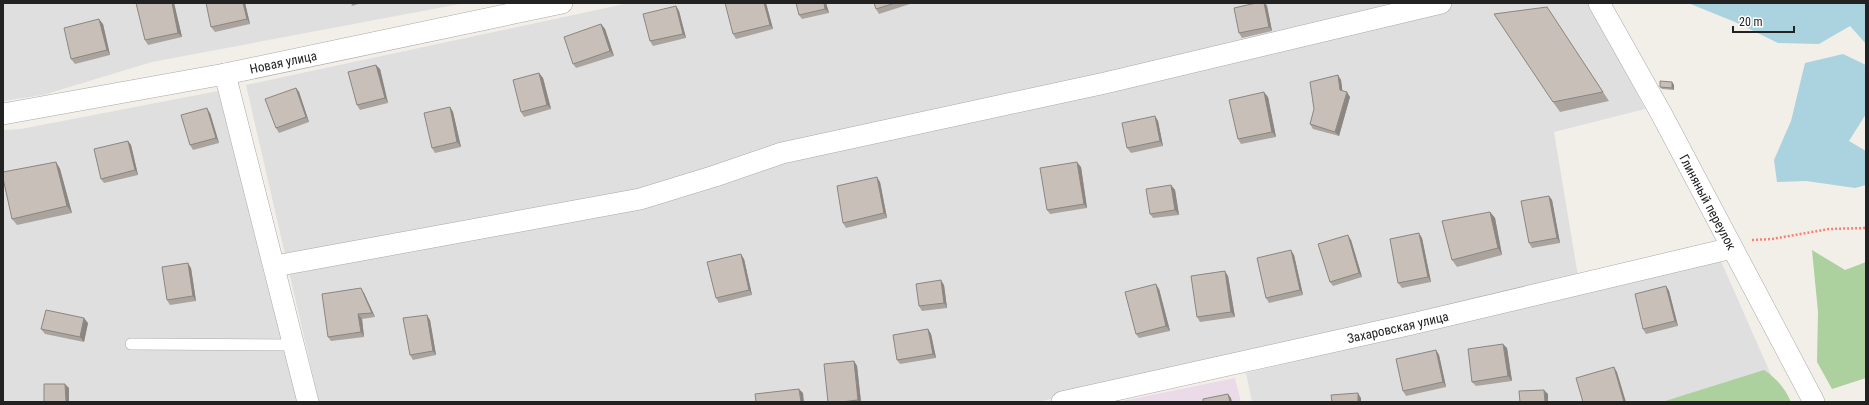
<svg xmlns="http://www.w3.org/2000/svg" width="1869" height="405" font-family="'Roboto Condensed',sans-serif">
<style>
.residential{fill:#e0dfdf}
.industrial{fill:#ebdbe8}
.forest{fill:#add19e}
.water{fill:#aad3df}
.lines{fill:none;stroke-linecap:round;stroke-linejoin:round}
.lane-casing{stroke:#a9a9a9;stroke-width:12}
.street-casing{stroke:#a9a9a9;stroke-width:22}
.path{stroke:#fa8072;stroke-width:2.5;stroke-dasharray:2 2;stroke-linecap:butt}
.lane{stroke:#fff;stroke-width:11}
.street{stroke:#fff;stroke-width:21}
.wall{fill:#aba49e}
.shaded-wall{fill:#8b8681}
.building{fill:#c7bfb8;stroke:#8b8681}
.labels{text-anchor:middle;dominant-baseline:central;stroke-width:3.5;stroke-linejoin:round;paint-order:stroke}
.street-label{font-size:13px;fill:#222;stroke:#fff}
</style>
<rect width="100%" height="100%" fill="#f2efe9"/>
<g class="residential">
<polygon points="3,3 465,3 152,62 43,95 3,101"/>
<polygon points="629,3 1590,3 1645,109 1554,132 1578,276 1327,339 1037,402 319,402 246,85"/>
<polygon points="218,91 297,402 3,402 3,130 21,129"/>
<polygon points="1721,261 1783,402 1252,402 1246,373"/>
</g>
<polygon class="industrial" points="1235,378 1241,402 1117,402"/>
<g class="forest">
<polygon points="1812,250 1845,270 1866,262 1866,378 1832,389 1817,362 1818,312"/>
<path d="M1764 370C1777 379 1785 388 1791 402H1662Z"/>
</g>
<g class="water">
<polygon points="1688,3 1866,3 1866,44 1850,26 1819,44 1778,43 1735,22"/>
<polygon points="1843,54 1866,65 1866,114 1849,141 1866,151 1866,185 1855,188 1806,181 1777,182 1774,160 1791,121 1805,63"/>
</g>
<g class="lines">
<defs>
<polyline id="lane" points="131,344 294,345"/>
<g id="street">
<path id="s1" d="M1599 3 1662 115 1814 402"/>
<polyline points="225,74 308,402"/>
<path id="s2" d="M3 114 225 74 562 3"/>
<polyline points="275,266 640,199 715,176 782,153 1105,83 1441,3"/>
<path id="s3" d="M1062 402 1412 324 1732 248"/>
</g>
</defs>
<use href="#lane" class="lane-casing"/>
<use href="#street" class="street-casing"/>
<polyline class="path" points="1752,240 1772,239 1829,229 1866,228"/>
<use href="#lane" class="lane"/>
<use href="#street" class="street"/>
</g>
<g class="wall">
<polygon points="174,3 182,37 148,45 145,40"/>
<polygon points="245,3 250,24 215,32 211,27"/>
<polygon points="351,3 361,3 352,6"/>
<polygon points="766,3 773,29 736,39 733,34"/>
<polygon points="826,3 829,13 802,19 799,15"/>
<polygon points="874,3 910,3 910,4 879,14 876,9"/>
<polygon points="1256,3 1265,3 1267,6 1272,31 1242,38 1239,33"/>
<polygon points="676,6 679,11 686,38 653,46 650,41"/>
<polygon points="1547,7 1553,16 1609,101 1560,112 1553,102"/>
<polygon points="103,24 110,55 75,64 71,59"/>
<polygon points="601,24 605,29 614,56 576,68 573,64"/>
<polygon points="380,69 388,103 360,110 357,105"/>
<polygon points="539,73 543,78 551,109 524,117 521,112"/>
<polygon points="1338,75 1341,80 1342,91 1350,97 1339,136 1313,129 1310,124"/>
<polygon points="1672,82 1674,85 1674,90 1662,89 1660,87"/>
<polygon points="296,88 299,92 309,122 279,133 276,128"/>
<polygon points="1268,97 1276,137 1241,144 1238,139"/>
<polygon points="450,107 453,112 461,147 435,153 432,148"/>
<polygon points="210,113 219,143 193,150 190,145"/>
<polygon points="1155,116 1158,121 1163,146 1131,153 1127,148"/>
<polygon points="128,141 131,145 138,175 104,183 101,179"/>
<polygon points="56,162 60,169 72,213 17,225 12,219"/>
<polygon points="1081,167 1087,208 1050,214 1047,210"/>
<polygon points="880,182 887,218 846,228 843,223"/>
<polygon points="1171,185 1175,190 1179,215 1153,218 1150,214"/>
<polygon points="1549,196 1552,200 1560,243 1532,248 1529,243"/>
<polygon points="1490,212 1495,218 1502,255 1457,267 1452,260"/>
<polygon points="1422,238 1431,282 1402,288 1398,283"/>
<polygon points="1351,240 1362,277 1333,286 1330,282"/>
<polygon points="1294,255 1303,295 1269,303 1266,298"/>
<polygon points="744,259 752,295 719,303 716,298"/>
<polygon points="191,268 196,301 170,305 167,300"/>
<polygon points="1228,276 1235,317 1200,322 1197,317"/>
<polygon points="944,285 947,308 922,311 919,306"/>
<polygon points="1666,286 1669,291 1678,326 1646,334 1643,329"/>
<polygon points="1159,289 1170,331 1139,338 1136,334"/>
<polygon points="364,293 375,317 362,319 364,337 331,341 328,337"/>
<polygon points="430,320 436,355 413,360 410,355"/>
<polygon points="88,323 84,342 45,334 41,329"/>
<polygon points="928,329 931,334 936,358 900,364 897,360"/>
<polygon points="1507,348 1512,381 1476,386 1472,382"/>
<polygon points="1436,350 1439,355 1446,387 1406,396 1403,391"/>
<polygon points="854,361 857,366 861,402 828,402"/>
</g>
<g class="shaded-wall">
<polygon points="172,3 174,3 182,37 178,33"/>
<polygon points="243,3 245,3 250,24 247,19"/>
<polygon points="764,3 766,3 773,29 770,25"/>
<polygon points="824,3 826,3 829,13 825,9"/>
<polygon points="1264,3 1265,3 1267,6 1272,31 1269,27"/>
<polygon points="676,6 679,11 686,38 683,34"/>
<polygon points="99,19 103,24 110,55 107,50"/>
<polygon points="601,24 605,29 614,56 610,51"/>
<polygon points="376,65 380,69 388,103 385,98"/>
<polygon points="539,73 543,78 551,109 547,105"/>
<polygon points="1338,75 1341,80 1343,95 1340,90"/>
<polygon points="1672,82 1674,85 1674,90 1672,88"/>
<polygon points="296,88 299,92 309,122 306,117"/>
<polygon points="1264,92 1268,97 1276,137 1272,132"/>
<polygon points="1347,92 1350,97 1339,136 1335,132"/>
<polygon points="450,107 453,112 461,147 457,142"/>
<polygon points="207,108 210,113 219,143 216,138"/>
<polygon points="1155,116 1158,121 1163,146 1160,141"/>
<polygon points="128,141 131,145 138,175 135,170"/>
<polygon points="56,162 60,169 72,213 67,206"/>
<polygon points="1077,162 1081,167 1087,208 1084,204"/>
<polygon points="877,177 880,182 887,218 884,213"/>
<polygon points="1171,185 1175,190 1179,215 1175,210"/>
<polygon points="1549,196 1552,200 1560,243 1557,238"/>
<polygon points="1490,212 1495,218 1502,255 1498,248"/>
<polygon points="1419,233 1422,238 1431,282 1428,277"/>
<polygon points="1348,235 1351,240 1362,277 1359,273"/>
<polygon points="1291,250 1294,255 1303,295 1300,290"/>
<polygon points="741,254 744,259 752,295 749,290"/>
<polygon points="188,263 191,268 196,301 193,296"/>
<polygon points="1225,271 1228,276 1235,317 1231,312"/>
<polygon points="941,280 944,285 947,308 944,303"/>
<polygon points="1156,284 1159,289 1170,331 1166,326"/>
<polygon points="1666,286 1669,291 1678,326 1675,321"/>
<polygon points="361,288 364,293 375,317 372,313"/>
<polygon points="358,314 362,319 364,337 361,332"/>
<polygon points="427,315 430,320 436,355 433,351"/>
<polygon points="84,318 88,323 84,342 80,337"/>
<polygon points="928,329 931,334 936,358 933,354"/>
<polygon points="1503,344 1507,348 1512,381 1508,376"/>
<polygon points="1436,350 1439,355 1446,387 1443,382"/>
<polygon points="854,361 857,366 861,402 859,402 858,400"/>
<polygon points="1614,367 1617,372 1626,402 1624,402"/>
<polygon points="65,384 69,388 69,402 66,402"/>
<polygon points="799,389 803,393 804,402 801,402"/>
<polygon points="1544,390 1548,394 1548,402 1545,402"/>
<polygon points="1358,393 1361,398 1361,402 1358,402"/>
<polygon points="1228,394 1231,398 1232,402 1230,402"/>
</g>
<g class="building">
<polygon points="136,3 172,3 178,33 145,40"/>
<polygon points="206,3 243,3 247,19 211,27"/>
<polygon points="725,3 764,3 770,25 733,34"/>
<polygon points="796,3 824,3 825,9 799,15"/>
<polygon points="874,3 895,3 876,9"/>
<polygon points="1256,3 1264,3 1269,27 1239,33 1234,8"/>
<polygon points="676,6 683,34 650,41 643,14"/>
<polygon points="1547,7 1603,92 1553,102 1494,14"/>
<polygon points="99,19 107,50 71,59 64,28"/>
<polygon points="601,24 610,51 573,64 564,37"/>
<polygon points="376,65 385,98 357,105 348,72"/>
<polygon points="539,73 547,105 521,112 513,80"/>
<polygon points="1338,75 1340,90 1347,92 1335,132 1310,124 1314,109 1310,82"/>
<polygon points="1660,81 1672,82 1672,88 1660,87"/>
<polygon points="296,88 306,117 276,128 265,99"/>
<polygon points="1264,92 1272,132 1238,139 1229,100"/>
<polygon points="450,107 457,142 432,148 424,113"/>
<polygon points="207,108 216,138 190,145 181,115"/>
<polygon points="1155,116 1160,141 1127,148 1122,123"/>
<polygon points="128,141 135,170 101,179 94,149"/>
<polygon points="56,162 67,206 12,219 3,178 3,172"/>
<polygon points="1077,162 1084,204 1047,210 1040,168"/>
<polygon points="877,177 884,213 843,223 837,186"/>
<polygon points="1171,185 1175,210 1150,214 1146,189"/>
<polygon points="1549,196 1557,238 1529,243 1521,201"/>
<polygon points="1490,212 1498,248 1452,260 1442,221"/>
<polygon points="1419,233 1428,277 1398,283 1390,239"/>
<polygon points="1348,235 1359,273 1330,282 1318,244"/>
<polygon points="1291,250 1300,290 1266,298 1257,258"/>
<polygon points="741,254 749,290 716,298 707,262"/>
<polygon points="188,263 193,296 167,300 162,267"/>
<polygon points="1225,271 1231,312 1197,317 1191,276"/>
<polygon points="941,280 944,303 919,306 916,284"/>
<polygon points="1156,284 1166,326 1136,334 1125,292"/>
<polygon points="1666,286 1675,321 1643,329 1635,294"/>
<polygon points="361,288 372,313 358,314 361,332 328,337 322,294"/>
<polygon points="46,310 84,318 80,337 41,329"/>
<polygon points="427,315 433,351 410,355 403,318"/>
<polygon points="928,329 933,354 897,360 893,335"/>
<polygon points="1503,344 1508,376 1472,382 1468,349"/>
<polygon points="1436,350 1443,382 1403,391 1396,359"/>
<polygon points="854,361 858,400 841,402 828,402 824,364"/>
<polygon points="1614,367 1624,402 1583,402 1576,378"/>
<polygon points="44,384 65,384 66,402 44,402"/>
<polygon points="799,389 801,402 756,402 755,394"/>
<polygon points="1544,390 1545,402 1520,402 1519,391"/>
<polygon points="1358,393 1358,402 1332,402 1331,395"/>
<polygon points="1228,394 1230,402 1203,402 1203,399"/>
</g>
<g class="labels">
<g class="street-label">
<text stroke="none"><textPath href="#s2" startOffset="285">Новая улица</textPath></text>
<text stroke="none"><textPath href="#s1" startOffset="227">Глиняный переулок</textPath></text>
<text stroke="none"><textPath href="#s3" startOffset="344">Захаровская улица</textPath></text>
</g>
</g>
<rect width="1869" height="405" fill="none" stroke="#222222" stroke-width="8"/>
<path d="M1733 26v6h61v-6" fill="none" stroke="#222222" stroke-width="2"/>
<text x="1739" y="26" font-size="12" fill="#222222" stroke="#ffffff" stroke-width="3" paint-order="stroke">20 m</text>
</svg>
